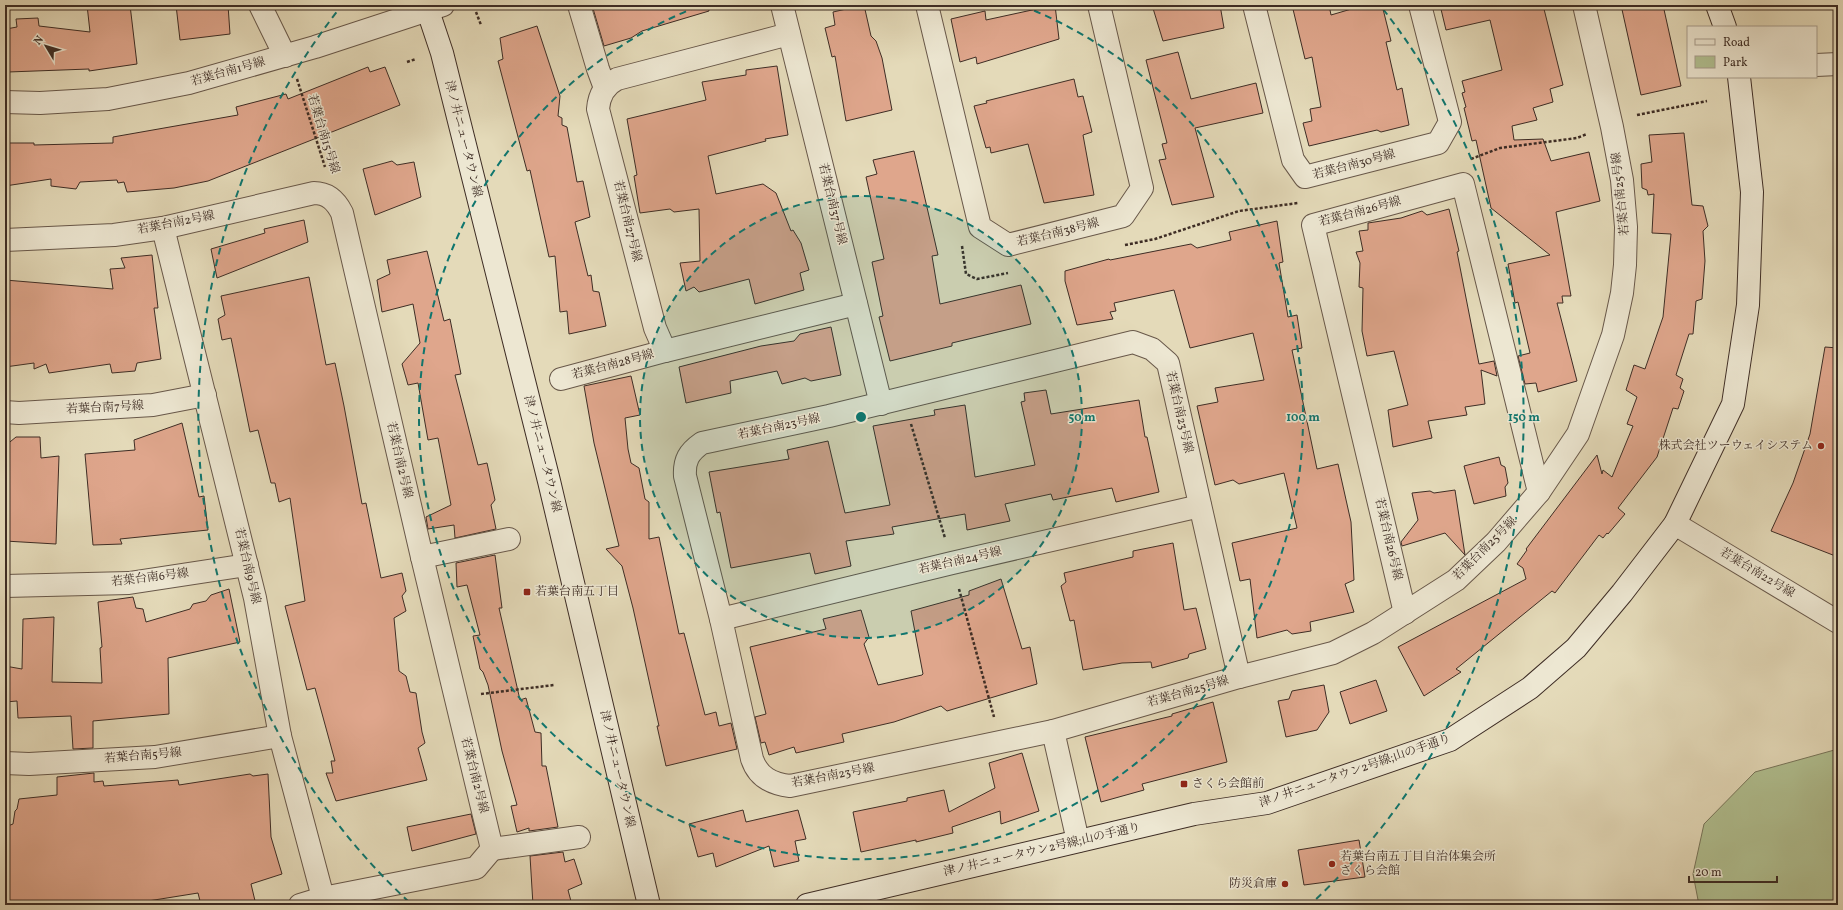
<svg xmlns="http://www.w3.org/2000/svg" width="1843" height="910" font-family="Vollkorn,'Noto Serif JP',serif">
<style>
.green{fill:#b1c091;stroke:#78765b}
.building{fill:#dfa68c;stroke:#3e2d25}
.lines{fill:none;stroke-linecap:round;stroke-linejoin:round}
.street-casing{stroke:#68584a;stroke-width:24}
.secondary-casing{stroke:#3e2d25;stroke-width:24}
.path{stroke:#3e2d25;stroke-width:2.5;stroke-dasharray:3 2;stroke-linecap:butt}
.street{stroke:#ede7d2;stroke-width:22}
.secondary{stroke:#ede7d2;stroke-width:22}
.ring{fill:none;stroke:#0f766e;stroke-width:2;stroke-dasharray:7 5}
.poi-dot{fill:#8f2418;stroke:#ede7d2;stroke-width:1.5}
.labels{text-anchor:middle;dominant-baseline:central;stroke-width:3;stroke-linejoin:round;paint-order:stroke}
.street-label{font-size:12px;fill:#3e2d25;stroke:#ede7d2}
.poi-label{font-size:12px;fill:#3e2d25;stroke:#ede7d2;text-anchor:start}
.centre{fill:#0f766e;stroke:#ede7d2;stroke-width:2}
.ring-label{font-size:12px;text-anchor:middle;font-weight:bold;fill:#0f766e;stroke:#ede7d2;stroke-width:3;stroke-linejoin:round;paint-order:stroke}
</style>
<rect width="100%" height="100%" fill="#e4dab9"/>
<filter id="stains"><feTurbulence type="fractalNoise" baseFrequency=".005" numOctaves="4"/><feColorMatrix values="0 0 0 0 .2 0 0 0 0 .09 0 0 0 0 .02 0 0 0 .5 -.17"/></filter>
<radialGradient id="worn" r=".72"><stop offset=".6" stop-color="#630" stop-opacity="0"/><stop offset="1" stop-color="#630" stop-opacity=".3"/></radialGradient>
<polygon class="green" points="1838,749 1838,905 1699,905 1693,874 1704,824 1755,772"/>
<g class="building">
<polygon points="87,5 130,5 137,64 89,71 89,69 8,72 6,29 17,27 16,19 38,18 39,26 90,32"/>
<polygon points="176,5 228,5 230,34 180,40"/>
<polygon points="592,5 708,5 709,11 642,31 631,38 604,46"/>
<polygon points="864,5 871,36 876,41 882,58 892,110 846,121 835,56 832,57 825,28 835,25 833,12"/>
<polygon points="1055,5 1059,39 977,64 976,57 960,62 951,19 985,11 986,20"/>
<polygon points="1152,5 1220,5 1224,28 1163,41"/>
<polygon points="1292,5 1329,5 1331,15 1365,5 1382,5 1391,41 1386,42 1397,90 1402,88 1409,125 1381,132 1377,130 1309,146 1303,123 1312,121 1310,109 1321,107 1312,57 1305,59"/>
<polygon points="1440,5 1543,5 1563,85 1550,89 1553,102 1533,108 1537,120 1512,126 1514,140 1543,139 1551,161 1589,152 1600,201 1556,212 1571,296 1562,296 1563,303 1557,303 1577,381 1538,392 1536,383 1525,384 1518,356 1530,353 1518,302 1515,303 1508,264 1550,255 1491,208 1476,140 1472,141 1464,108 1466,107 1462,93 1465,92 1462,81 1502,70 1490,20 1446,30"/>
<polygon points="1621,5 1663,5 1681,86 1641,95"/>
<polygon points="537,26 560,96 558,116 562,118 562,125 567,127 577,182 583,181 590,217 575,222 588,276 591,275 593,291 599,292 606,326 569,334 567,311 560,312 555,256 549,257 530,170 527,171 498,61 503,59 500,38"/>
<polygon points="1178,52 1191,99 1256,83 1263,113 1195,128 1214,197 1172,205 1159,160 1166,159 1162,144 1167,143 1146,60"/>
<polygon points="777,66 788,135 765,139 766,141 708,156 716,194 763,184 776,193 791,231 793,230 801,243 809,270 800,273 804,290 755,304 749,279 699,292 694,287 686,291 680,263 700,261 699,209 674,212 670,209 640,213 634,176 637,175 627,119 706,100 702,82 746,75 746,70"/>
<polygon points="368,67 370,72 385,67 400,105 208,181 174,188 127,192 124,182 118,183 117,180 80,182 76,189 51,186 51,179 5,186 5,143 34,143 34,145 113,143 113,137 238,115 236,107 286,94 288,99"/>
<polygon points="1074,79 1078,97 1083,96 1092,132 1083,135 1094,195 1044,203 1028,144 991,153 990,147 986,148 974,106 987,103 986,101"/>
<polygon points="1684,133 1692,205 1703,206 1708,226 1703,231 1705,261 1702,299 1696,301 1693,334 1689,334 1676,375 1683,379 1680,388 1684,391 1678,409 1673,408 1657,457 1618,508 1625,514 1608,534 1607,533 1603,538 1599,535 1555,593 1552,591 1456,669 1461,672 1424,696 1398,647 1526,579 1523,568 1517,564 1527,550 1526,549 1597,455 1602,474 1603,470 1612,477 1633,426 1627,424 1637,397 1626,390 1634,365 1645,369 1663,317 1671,234 1652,233 1654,194 1648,195 1647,190 1642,188 1641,164 1652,162 1649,135"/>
<polygon points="914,151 938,255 932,256 940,304 1021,285 1031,324 952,343 952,346 890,361 879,317 883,316 872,262 884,259 866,177 877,174 873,160"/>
<polygon points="392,161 397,165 414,162 421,197 375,215 363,169"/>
<polygon points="1449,209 1459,251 1457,252 1479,364 1494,361 1497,376 1481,370 1485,404 1465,407 1467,415 1428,421 1432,438 1393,447 1388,410 1408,405 1394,351 1367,356 1362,331 1363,288 1359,287 1360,263 1356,252 1363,251 1359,231 1368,230 1368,223 1401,218 1422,211 1427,215"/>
<polygon points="304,220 308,242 217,278 211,249 265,233 264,229"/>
<polygon points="1277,221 1283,262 1279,263 1288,317 1297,315 1302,348 1292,350 1317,469 1338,464 1351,522 1354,580 1345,584 1354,612 1310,622 1311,631 1292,634 1287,630 1257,638 1250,579 1240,581 1232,543 1297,528 1284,473 1239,484 1233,480 1215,485 1197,406 1218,402 1215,388 1264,380 1253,333 1190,348 1174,290 1114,303 1116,311 1110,312 1113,319 1077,325 1065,281 1065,271 1109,259 1110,260 1191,244 1197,248 1231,240 1229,232"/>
<polygon points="427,251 444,321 450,319 461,374 455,375 478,465 487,463 495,500 491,505 496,529 455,538 454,525 428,529 426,517 451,505 438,438 428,440 418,383 408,385 402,364 420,343 413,304 382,312 377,280 390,274 387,260"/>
<polygon points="152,255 158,308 154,308 161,359 137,363 135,371 112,373 110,364 49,373 46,364 34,369 34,363 5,367 5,280 113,289 110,269 125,268 121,258"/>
<polygon points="309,277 326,365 335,363 344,406 362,504 366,503 381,578 402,573 406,591 402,596 406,611 394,618 399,671 406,676 410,692 416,693 422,732 425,743 418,748 427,780 336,801 326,773 333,773 331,761 335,761 315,688 307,690 285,606 305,601 290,498 279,502 275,483 271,483 258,430 250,432 231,338 222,340 218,319 225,315 221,296"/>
<polygon points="831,327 841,375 811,381 805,378 782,384 777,371 730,381 731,393 686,403 679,367 761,346 794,341 800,334"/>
<polygon points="1825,347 1838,348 1838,433 1834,458 1838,459 1838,557 1771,531 1793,483 1810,434"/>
<polygon points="631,376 640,415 625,418 628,449 631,463 639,468 645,499 649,502 649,539 659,537 679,634 684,633 705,715 716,712 719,726 731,723 737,749 666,766 657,726 659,726 633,608 622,566 606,549 619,546 594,443 584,386"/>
<polygon points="1046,390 1051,414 1139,400 1145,437 1147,437 1159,492 1116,502 1112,488 1053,500 1051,494 1005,504 1010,521 967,530 965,514 892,527 894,534 846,541 851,566 815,574 810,553 731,568 720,512 717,513 709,472 789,459 787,450 828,441 845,513 890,505 873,426 935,415 934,410 965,405 975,477 1035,465 1021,402 1025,401 1024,393"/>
<polygon points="182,423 199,497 204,496 208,530 120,539 122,544 93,545 85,454 135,450 134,440"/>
<polygon points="16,437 40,437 41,458 59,456 56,544 5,541 5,446"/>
<polygon points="1499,457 1501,465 1505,467 1508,483 1505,487 1506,496 1474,504 1464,466"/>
<polygon points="1455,490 1465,555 1445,533 1402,546 1401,542 1418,520 1412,493 1430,491 1434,493"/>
<polygon points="1173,543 1184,610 1196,608 1206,649 1189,654 1188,658 1152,668 1151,662 1122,663 1083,670 1074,620 1070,621 1061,586 1066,582 1064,573 1133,557 1133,551"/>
<polygon points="495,555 502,608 499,608 520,700 526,698 535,732 541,733 542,766 546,766 558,827 529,831 529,828 517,832 511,806 517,805 502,751 488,685 483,672 480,669 473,636 480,635 467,585 457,587 456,563"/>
<polygon points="1001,579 1022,649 1030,647 1037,684 947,711 941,706 894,722 842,734 844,742 796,753 794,747 769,755 765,742 761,743 755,717 766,714 750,647 826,629 823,619 861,610 869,637 864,644 878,685 922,675 923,674 911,611 969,595 969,591"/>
<polygon points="229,589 240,642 168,658 169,714 93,721 93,748 73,749 71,716 18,718 17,701 5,702 5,666 22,669 23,619 54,617 52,682 102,683 100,648 102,647 98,602 133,597 136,608 143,609 146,622 190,609 193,604 206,601 211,595"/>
<polygon points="1376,680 1387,711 1350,724 1340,692"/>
<polygon points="1324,685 1329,712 1317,730 1286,737 1278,701 1289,699 1292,691"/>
<polygon points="1213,702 1227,762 1142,784 1144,790 1101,802 1085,737 1172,716 1172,714"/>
<polygon points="1022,753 1039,811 1001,824 1000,811 952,827 953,833 916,842 916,840 861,852 853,812 907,801 907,798 944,790 949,812 995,788 989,763"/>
<polygon points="94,773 94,782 103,781 104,786 178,780 179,785 250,774 253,776 268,774 271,837 282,874 251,884 256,905 201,905 198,893 123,905 5,905 5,827 13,824 15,811 17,809 19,799 57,795 57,777"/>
<polygon points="743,810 746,822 798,810 806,839 795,841 799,861 774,867 769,846 716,867 713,853 698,857 689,824"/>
<polygon points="471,814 476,834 412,851 407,827"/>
<polygon points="1359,840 1365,877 1304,885 1298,850"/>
<polygon points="563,852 565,862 574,859 582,884 568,890 572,905 533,905 530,856"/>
</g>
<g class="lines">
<defs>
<g id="street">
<polyline points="260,5 285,56"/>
<polyline points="579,5 598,69 605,88"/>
<polyline points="782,5 881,404"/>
<polyline points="927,5 980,227 1008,245 1123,216 1142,188 1099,5"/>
<polyline points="1254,5 1293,160 1305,177 1438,143 1450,122 1420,5"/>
<path d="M789 34 617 79C605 85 599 96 598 109L655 328 665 351 856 304"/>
<polyline points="1816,65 1838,64"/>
<polyline points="5,102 40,103 108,99 189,83 315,47 443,5"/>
<polyline points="163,228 255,598 280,736 325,905"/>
<path d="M5 240 114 235 163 228 314 193C328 193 336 201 342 213L422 557 492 849 476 868 323 898 300 905"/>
<polyline points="561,379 665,351"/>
<polyline points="5,412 19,413 153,405 205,395"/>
<polyline points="1675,524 1838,622"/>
<polyline points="422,557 509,539"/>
<polyline points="5,586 129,583 247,565"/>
<polyline points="1405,613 1313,225 1463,184 1539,492"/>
<polyline points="721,619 952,563 1200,506"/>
<path d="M1053 731 790 786C772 784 758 777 752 759L721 619 685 476C684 460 689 452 702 443L829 416 1133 342 1152 349 1168 363 1239 677"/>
<polyline points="5,763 29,764 155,757 280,736"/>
<polyline points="1078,841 1053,731 1239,677 1333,653 1373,633 1456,580 1496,542 1539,492 1578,434 1613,335 1622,293 1625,265 1626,227 1622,180 1612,127 1584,5"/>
<polyline points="492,849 579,837"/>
</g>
<g id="secondary">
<polyline points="426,5 442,53 549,481 649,905"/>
<polyline points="1717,5 1725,27"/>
<polyline points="807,905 1194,814 1267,803 1450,740 1530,688 1576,648 1622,593 1675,524 1733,404 1748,305 1752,192 1739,77"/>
</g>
</defs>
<use href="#street" class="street-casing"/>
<use href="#secondary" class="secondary-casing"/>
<g class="path">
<polyline points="476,12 481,25"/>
<polyline points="407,62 416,59"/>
<polyline points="297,79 325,167"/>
<polyline points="1637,115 1707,101"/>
<polyline points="1471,159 1500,148 1577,138 1587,134"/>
<polyline points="1125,245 1155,239 1239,211 1298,203"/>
<polyline points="962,246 966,274 977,279 1008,273"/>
<polyline points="911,424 945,538"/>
<polyline points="959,589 994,717"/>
<polyline points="481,694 554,685"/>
</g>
<use href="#street" class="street"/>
<use href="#secondary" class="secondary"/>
</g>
<circle cx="861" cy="417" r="221" fill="#0f766e" fill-opacity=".12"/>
<g class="ring">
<circle cx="861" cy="417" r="221"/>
<path d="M1023 6A442 442 0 1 1 699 6"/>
<path d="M409 902A663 663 0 0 1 339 9M1383 9A663 663 0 0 1 1313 902"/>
</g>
<g class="poi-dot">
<circle cx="1821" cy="446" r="4"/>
<rect x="523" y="588" width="8" height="8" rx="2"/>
<rect x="1180" y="780" width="8" height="8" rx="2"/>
<circle cx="1332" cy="864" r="4"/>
<circle cx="1285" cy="884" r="4"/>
</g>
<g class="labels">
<g class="street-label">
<text transform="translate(228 72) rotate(-16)">若葉台南1号線</text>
<text transform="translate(323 134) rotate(73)">若葉台南15号線</text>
<text transform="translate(463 139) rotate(76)">津ノ井ニュータウン線</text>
<text transform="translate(1354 165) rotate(-15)">若葉台南30号線</text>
<text transform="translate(1621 194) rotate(-96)">若葉台南25号線</text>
<text transform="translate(832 204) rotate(76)">若葉台南37号線</text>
<text transform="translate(1360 212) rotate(-15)">若葉台南26号線</text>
<text transform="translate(627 221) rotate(76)">若葉台南27号線</text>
<text transform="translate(176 223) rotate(-11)">若葉台南2号線</text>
<text transform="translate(1058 233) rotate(-14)">若葉台南38号線</text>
<text transform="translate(613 365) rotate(-15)">若葉台南28号線</text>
<text transform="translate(105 408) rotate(-3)">若葉台南7号線</text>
<text transform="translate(1179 412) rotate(77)">若葉台南23号線</text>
<text transform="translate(779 427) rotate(-12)">若葉台南23号線</text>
<text transform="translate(542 454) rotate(76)">津ノ井ニュータウン線</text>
<text transform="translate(399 460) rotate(77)">若葉台南2号線</text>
<text transform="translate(1388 539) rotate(77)">若葉台南26号線</text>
<text transform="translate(1485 549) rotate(-45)">若葉台南25号線</text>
<text transform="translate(960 561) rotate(-13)">若葉台南24号線</text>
<text transform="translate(247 566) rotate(77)">若葉台南9号線</text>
<text transform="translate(1757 573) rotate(31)">若葉台南22号線</text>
<text transform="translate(150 578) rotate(-7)">若葉台南6号線</text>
<text transform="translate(1188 692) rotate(-16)">若葉台南25号線</text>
<text transform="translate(143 756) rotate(-5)">若葉台南5号線</text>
<text transform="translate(617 769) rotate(77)">津ノ井ニュータウン線</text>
<text transform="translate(1355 771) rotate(-19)">津ノ井ニュータウン2号線;山の手通り</text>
<text transform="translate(474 775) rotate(76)">若葉台南2号線</text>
<text transform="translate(833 776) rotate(-11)">若葉台南23号線</text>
<text transform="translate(1042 850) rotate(-13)">津ノ井ニュータウン2号線;山の手通り</text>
</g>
<g class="poi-label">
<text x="1813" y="446" text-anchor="end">株式会社ツーウェイシステム</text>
<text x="535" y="592">若葉台南五丁目</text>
<text x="1192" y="784">さくら会館前</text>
<text x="1340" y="857">若葉台南五丁目自治体集会所<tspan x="1340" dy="14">さくら会館</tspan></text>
<text x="1277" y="884" text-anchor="end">防災倉庫</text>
</g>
</g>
<circle cx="861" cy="417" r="6" class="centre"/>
<g class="ring-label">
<text x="1082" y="421">50 m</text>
<text x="1303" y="421">100 m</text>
<text x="1524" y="421">150 m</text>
</g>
<rect width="1843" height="910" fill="none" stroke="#e4dab9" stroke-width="20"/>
<rect x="6" y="6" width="1831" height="898" fill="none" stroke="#3e2d25" stroke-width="2"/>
<rect x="10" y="10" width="1823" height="890" fill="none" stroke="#3e2d25"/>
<rect x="1687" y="26" width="130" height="52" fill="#ede7d2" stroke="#a79d8d"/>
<rect x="1695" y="39" width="20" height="6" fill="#ede7d2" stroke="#a79d8d"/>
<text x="1723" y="46" font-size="12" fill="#3e2d25">Road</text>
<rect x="1695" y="56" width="20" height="12" fill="#b1c091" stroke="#a79d8d"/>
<text x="1723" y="66" font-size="12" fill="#3e2d25">Park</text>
<g transform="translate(46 46) rotate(308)" stroke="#ede7d2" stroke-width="3" paint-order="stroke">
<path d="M0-3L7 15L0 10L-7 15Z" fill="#3e2d25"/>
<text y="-6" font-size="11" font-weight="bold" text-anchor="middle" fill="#3e2d25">N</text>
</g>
<path d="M1689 876v6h88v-6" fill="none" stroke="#3e2d25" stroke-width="2"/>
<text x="1695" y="876" font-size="12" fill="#3e2d25" stroke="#ede7d2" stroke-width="3" paint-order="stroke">20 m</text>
<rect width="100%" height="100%" filter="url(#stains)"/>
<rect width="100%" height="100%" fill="url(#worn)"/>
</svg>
